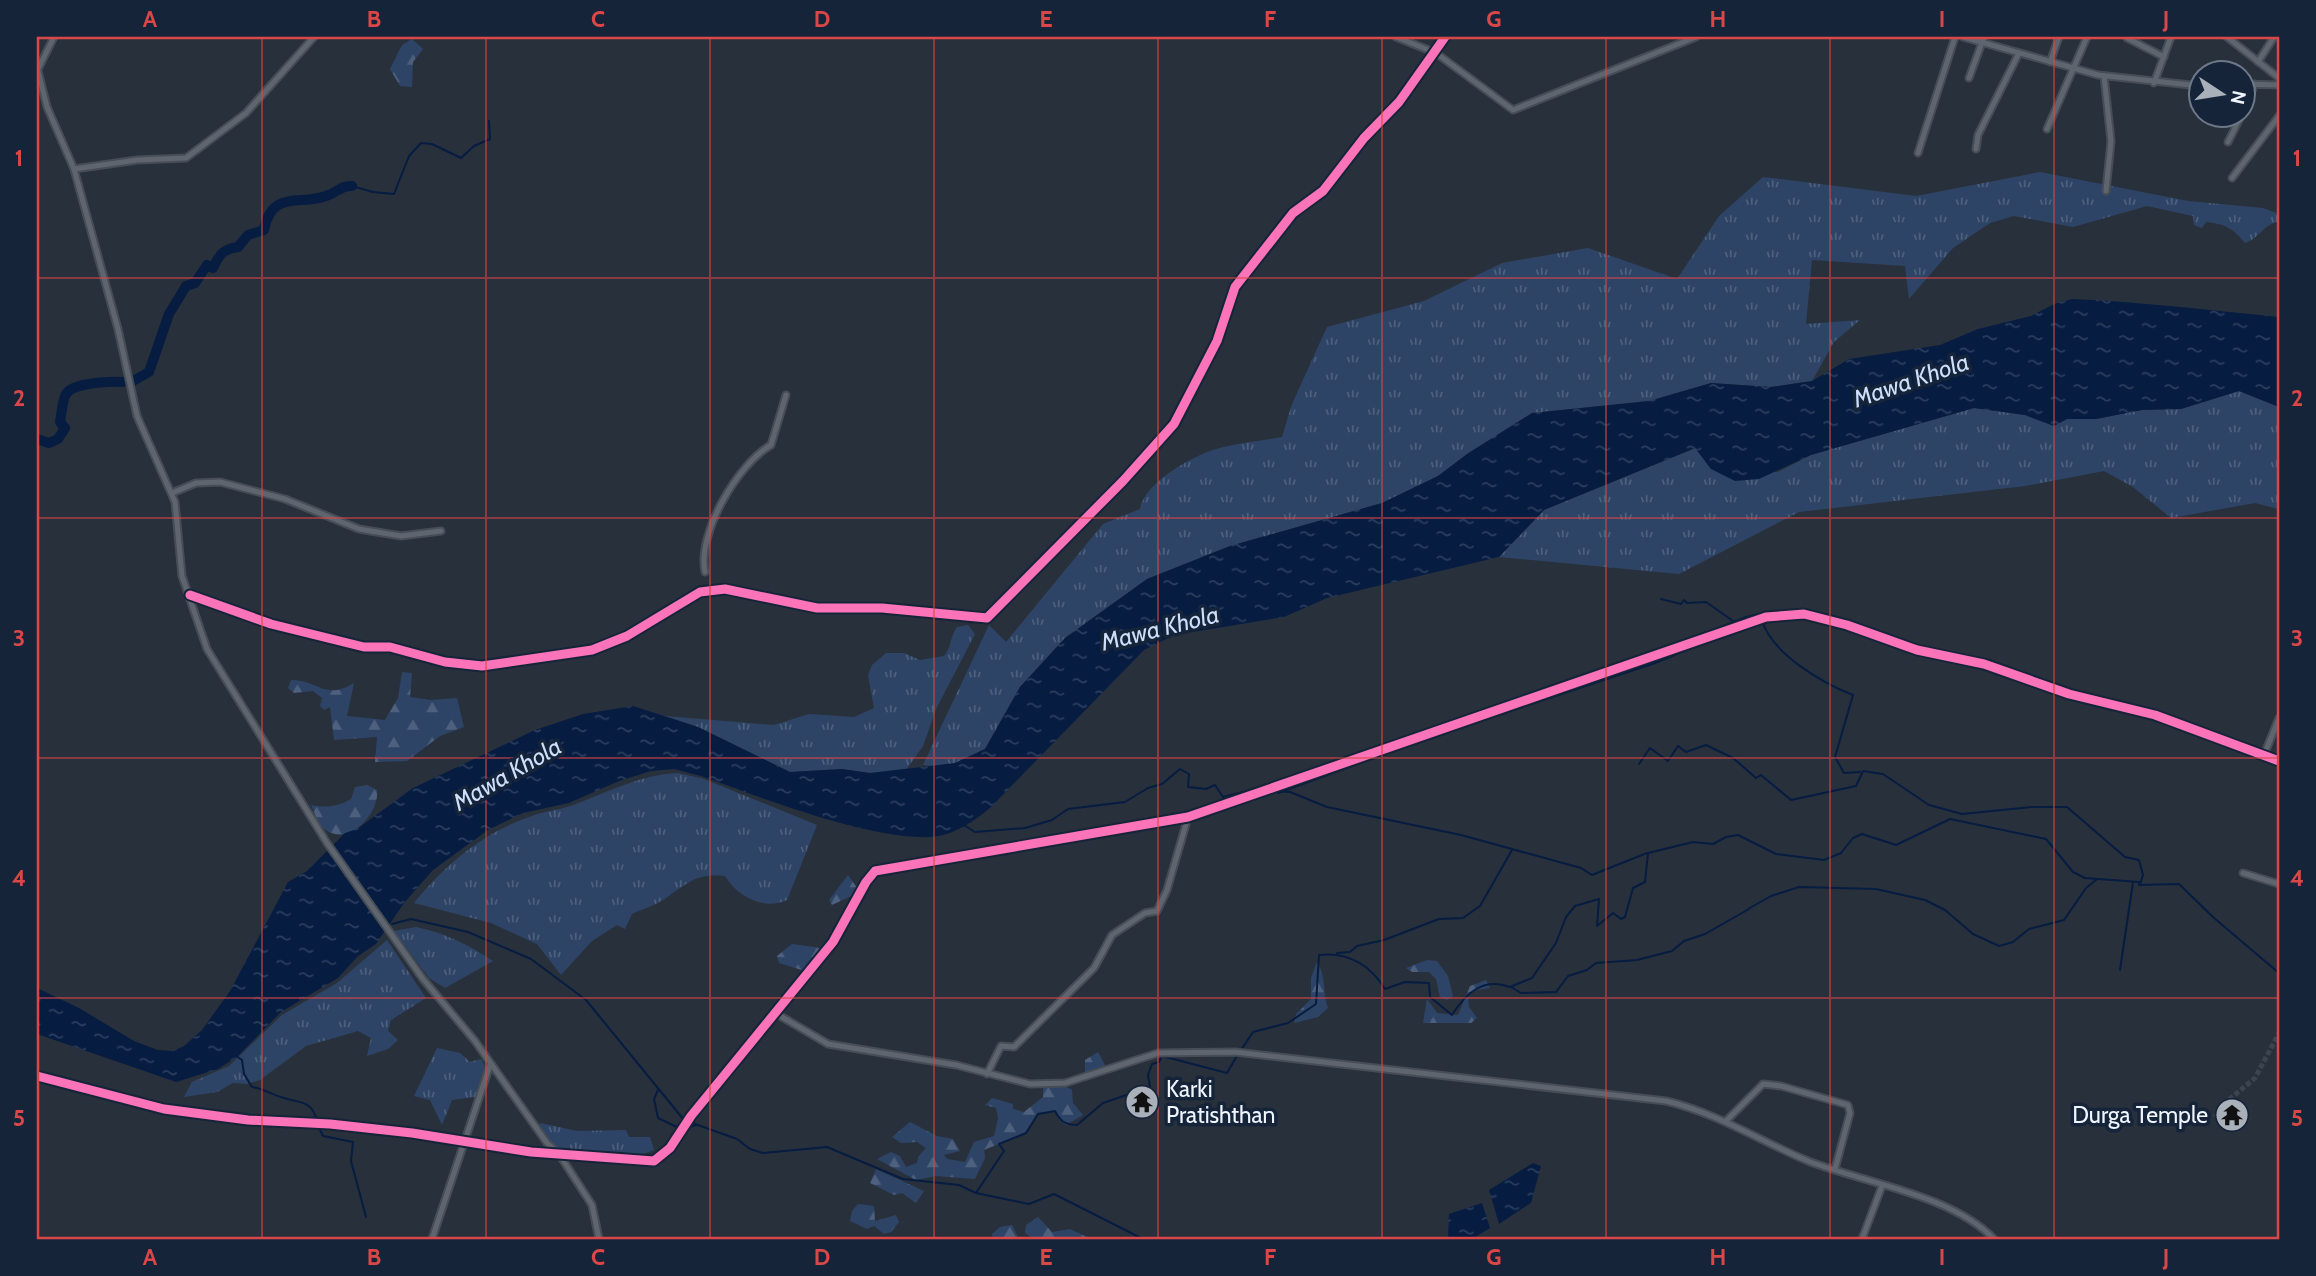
<svg xmlns="http://www.w3.org/2000/svg" width="2316" height="1276" font-family="Cabin,sans-serif">
<style>
.grass{fill:url(#grass-tufts)}
.forest{fill:url(#forest-firs)}
.water{fill:url(#water-ripples)}
.lines{fill:none;stroke-linecap:round;stroke-linejoin:round}
.stream{stroke:#061c41;stroke-width:2}
.river{stroke:#061c41;stroke-width:10}
.minor-tunnel{stroke:#3c444f;stroke-width:5;stroke-dasharray:5 2.5;stroke-linecap:butt}
.minor-casing{stroke:#474d56;stroke-width:9}
.minor{stroke:#5f656e;stroke-width:5}
.cycleway-casing{stroke:#16243a;stroke-width:13}
.cycleway{stroke:#fb73b8;stroke-width:9}
.grid{fill:none;stroke:#da4748;stroke-width:2;stroke-opacity:0.55}
.labels{text-anchor:middle;dominant-baseline:central;stroke-width:7;stroke-linejoin:round;paint-order:stroke}
.poi-label{font-size:23px;fill:#eff5fe;stroke:#16243a;text-anchor:start}
.water-label{font-size:24px;font-style:italic;fill:#cddffb;stroke:#16243a}
.neatline{fill:none;stroke:#da4748;stroke-width:2.5}
.grid-label{font-size:23px;text-anchor:middle;font-weight:bold;fill:#da4748}
</style>
<defs>
<pattern id="grass-tufts" width="24" height="20" patternUnits="userSpaceOnUse" patternTransform="scale(1.75)"><rect width="24" height="20" fill="#2e4466"/><path d="M3 7l-1-3M5 7V3M7 7l1-3M15 17l-1-3M17 17v-4M19 17l1-3" fill="none" stroke="#4d607d"/></pattern>
<pattern id="forest-firs" width="22" height="20" patternUnits="userSpaceOnUse" patternTransform="scale(1.75)"><rect width="22" height="20" fill="#2e4466"/><path d="M5 1l3.5 6h-7zM16 11l3.5 6h-7z" fill="#4d607d"/></pattern>
<pattern id="water-ripples" width="26" height="14" patternUnits="userSpaceOnUse" patternTransform="scale(1.75)"><rect width="26" height="14" fill="#061c41"/><path d="M2 4q2-2 4 0t4 0M15 11q2-2 4 0t4 0" fill="none" stroke="#2b3e5e"/></pattern>
</defs>
<rect width="100%" height="100%" fill="#28303c"/>
<g class="grass">
<path d="M2040 172 2188 201 2263 208 2279 214V222C2264 223 2259 239 2245 243 2233 228 2225 224 2206 222L2202 228 2194 225 2193 216 2147 206 2073 227 2014 216 1990 223 1953 248 1909 299 1905 266 1812 260 1806 324 1860 320 1834 342 1812 381 1771 387 1711 383 1649 401 1532 413 1467 454 1438 476 1382 503 1230 546 1147 579 1065 638 1020 687 985 749 955 763 939 767 923 765 989 625 1006 642 1103 524 1140 509C1144 483 1192 456 1216 449 1237 443 1260 441 1282 437L1292 404 1327 327 1424 301 1502 263 1588 248 1677 279 1719 216 1763 177 1916 196Z"/>
<polygon points="2239,391 2279,407 2279,509 2255,503 2171,518 2133,487 2104,471 2025,486 1799,512 1679,574 1499,557 1544,510 1696,448 1711,469 1778,472 1811,455 1974,408 2025,415 2054,426 2067,419 2096,419 2142,410 2181,409"/>
<path d="M968 625 975 634 936 709 923 746 906 770 870 773 842 769 790 772 698 727 665 716 774 725 809 714 854 717 874 708 868 675 872 665 886 653H904L920 660 944 656C951 648 950 637 957 627Z"/>
<path d="M678 773 704 779 817 825 787 900C764 911 737 896 725 876 697 872 685 885 663 900 654 906 642 909 632 914L625 929 617 925 592 941 561 975 537 944 491 923 414 903C446 864 481 834 529 817 544 811 561 810 576 804 610 791 640 775 678 773Z"/>
<path d="M416 927C445 933 469 945 493 961L445 988 429 978 394 931Z"/>
<polygon points="387,940 426,998 391,1020 388,1031 398,1040 388,1049 367,1056 371,1038 358,1031 306,1046 260,1080 247,1084 233,1083 217,1092 184,1097 192,1082 229,1066 282,1015 337,983"/>
<polygon points="437,1048 460,1053 470,1062 481,1059 485,1066 475,1097 452,1100 442,1125 430,1100 414,1096"/>
<polygon points="540,1123 577,1131 626,1130 629,1137 650,1137 654,1150 643,1154 556,1149 540,1131"/>
</g>
<g class="forest">
<polygon points="412,39 423,49 413,62 412,87 400,86 390,69 402,45"/>
<path d="M402 672 412 673 410 697 431 700 457 698 464 727 440 736 407 761 375 762 377 737 334 740 330 707 324 710 320 706 322 698 313 691 294 693 288 688 291 680C319 680 324 701 354 683L347 716 385 720 398 698Z"/>
<path d="M367 785 377 790C380 815 345 851 321 826 317 821 314 811 311 805 327 808 337 807 351 799L355 787Z"/>
<polygon points="848,875 860,892 832,905 829,900"/>
<polygon points="792,944 821,948 821,953 808,972 779,963 777,956"/>
<polygon points="1427,960 1437,961 1448,976 1453,996 1447,1000 1440,997 1436,979 1429,972 1412,972 1406,968"/>
<path d="M1317 962C1327 978 1322 992 1328 1008L1318 1017 1294 1023 1296 1014 1311 999V978Z"/>
<polygon points="1486,980 1490,988 1476,990 1468,996 1469,1007 1477,1018 1471,1023 1423,1023 1427,999 1437,1013 1458,1015 1470,986"/>
<polygon points="1098,1052 1108,1071 1085,1078 1085,1060"/>
<polygon points="1061,1084 1072,1090 1073,1103 1083,1115 1066,1125 1059,1120 1055,1111 1038,1114 1026,1133 984,1150 985,1158 975,1179 936,1176 916,1180 877,1159 891,1152 900,1156 906,1167 917,1163 918,1157 926,1148 917,1142 901,1143 892,1137 910,1122 937,1136 953,1139 960,1151 944,1155 947,1159 965,1162 974,1142 994,1136 998,1118 996,1108 985,1105 992,1098 1013,1104 1013,1109 1024,1112 1043,1097 1043,1086"/>
<polygon points="876,1169 924,1191 916,1203 902,1193 894,1195 870,1183"/>
<polygon points="858,1204 874,1206 875,1221 896,1215 899,1222 891,1232 884,1234 874,1226 867,1229 850,1221 852,1211"/>
<polygon points="1038,1217 1052,1232 1070,1229 1091,1239 1033,1239 1025,1233 1026,1225"/>
<polygon points="1012,1225 1019,1239 993,1239 992,1234 1000,1227"/>
</g>
<g class="water">
<path d="M2072 299C2142 302 2209 310 2279 317V407L2239 391 2181 409 2142 410 2096 419H2067L2054 426 2025 415 1974 408 1811 455 1759 479 1735 481 1711 469 1695 448 1544 510 1499 557 1327 598 1284 617 1174 635 1144 650 990 808C978 818 965 827 950 833 899 853 755 795 701 776L674 769 651 771 619 781 569 803 523 813 488 830 433 870 404 903 376 944 358 956 338 978 281 1012 238 1056 218 1069 176 1082 37 1034V988L79 1008 134 1041 158 1050 173 1051 184 1046 202 1030 230 991 288 882 307 871 345 833 357 829 413 788 535 730 583 714 633 706 698 727 790 772 842 769 870 773 955 763 985 749 1020 687 1065 638 1147 579 1230 546 1382 503 1438 476 1467 454 1532 413 1649 401 1711 383 1771 387 1812 381 1849 359 1940 345 1978 329 2031 316 2054 304Z"/>
<polygon points="1533,1163 1541,1166 1531,1203 1499,1224 1489,1190"/>
<polygon points="1482,1203 1490,1228 1472,1239 1448,1239 1449,1214"/>
</g>
<g class="lines">
<g class="stream">
<polyline points="352,186 373,192 394,194 409,156 421,143 432,144 461,158 474,146 490,139 489,121"/>
<polyline points="1661,599 1681,604 1684,600 1687,603 1706,602 1733,621"/>
<path d="M1762 620C1771 653 1822 683 1853 695L1835 757 1844 773 1860 772"/>
<polyline points="1656,653 1746,617 1761,614"/>
<polyline points="1639,764 1650,748 1668,761 1678,746 1686,752 1706,745 1733,758 1756,778 1761,775 1791,800 1856,786 1863,771 1883,774 1929,805 1962,814 2032,807 2067,807 2125,857 2139,860 2143,875 2140,884"/>
<polyline points="1266,785 1538,693"/>
<polyline points="1274,791 1290,792 1327,807 1461,835 1581,868 1592,875 1647,853"/>
<polyline points="1278,793 1426,739 1655,663 1725,634"/>
<polyline points="962,824 975,832 1025,828 1052,820 1068,809 1125,802 1148,788 1162,784 1180,769 1189,774 1188,787 1206,789 1215,785 1223,797 1267,786"/>
<polyline points="1748,909 1771,896 1799,887 1876,889 1925,900 1945,910 1973,934 1999,946 2013,942 2029,929 2064,920 2086,888 2096,880"/>
<polyline points="392,924 411,919 468,932 531,959 586,1000 684,1120 737,1139 750,1149 763,1153 827,1147 903,1179 959,1185 976,1193 1029,1204 1054,1194 1143,1239"/>
<polyline points="1337,953 1350,952 1357,946 1384,940 1439,919 1463,918 1480,906 1512,850"/>
<polyline points="2120,970 2133,882"/>
<polyline points="1511,987 1521,993 1556,992 1568,976 1587,970 1596,963 1637,960 1672,951 1684,941 1705,934 1749,909"/>
<path d="M1241 1050 1253 1032 1288 1023 1316 1004 1319 955C1348 952 1370 965 1385 989L1405 982 1429 983 1430 997 1452 1015C1466 993 1483 977 1510 987L1532 978 1556 943 1566 917 1575 906 1599 899 1597 926 1613 913 1621 919 1625 917 1633 888 1645 882 1648 853 1693 842 1713 844 1726 837 1738 835 1776 854 1824 860 1841 853 1853 838 1862 834 1896 845 1950 819 2046 839 2073 872 2085 878 2139 882V885L2179 884 2214 918 2279 973"/>
<path d="M235 1055 242 1060 244 1074 252 1087C265 1089 272 1095 284 1098 300 1103 312 1100 317 1121"/>
<polyline points="658,1090 654,1099 658,1118 679,1128"/>
<polyline points="318,1126 323,1136 353,1142 351,1161 366,1217"/>
<polyline points="685,1128 696,1125"/>
<path d="M976 1193 1004 1151 999 1144 1026 1133 1038 1114 1055 1111C1061 1122 1064 1124 1077 1125L1103 1103 1150 1087 1148 1075 1152 1064 1159 1062 1162 1056 1227 1073 1238 1054"/>
</g>
<g class="river">
<path d="M133 381 149 372 169 314 186 286 195 283 207 265 213 268C219 255 223 249 238 247L248 235 264 230C272 189 300 206 326 196 336 193 342 185 352 186"/>
<path d="M37 439 49 443 58 439 65 428 60 422C65 391 62 388 95 383 105 382 113 381 123 382"/>
</g>
<polyline class="minor-tunnel" points="2215,1117 2225,1103 2255,1078 2279,1033"/>
<defs>
<g id="minor">
<polyline points="1396,37 1436,53 1513,110 1696,37"/>
<polyline points="1963,37 2098,75 2200,86"/>
<polyline points="2227,37 2279,78"/>
<polyline points="2127,38 2164,57"/>
<polyline points="2050,62 2059,37"/>
<polyline points="2258,62 2274,37"/>
<polyline points="37,67 47,107 74,169 118,329 137,416 175,502 182,576 207,649 327,843 423,979 475,1041 547,1143 559,1154 592,1205 599,1239"/>
<polyline points="37,71 54,37"/>
<polyline points="2104,76 2111,141 2106,191"/>
<polyline points="1969,78 1984,37"/>
<polyline points="2154,83 2171,37"/>
<polyline points="2242,84 2279,85"/>
<polyline points="2194,105 2195,86"/>
<polyline points="2242,113 2255,84"/>
<polyline points="2047,129 2087,37"/>
<polyline points="2228,142 2241,116"/>
<polyline points="1976,149 1978,135 2019,53"/>
<polyline points="1918,153 1955,37"/>
<polyline points="74,169 137,160 186,158 246,113 314,37"/>
<polyline points="2232,178 2279,116"/>
<polyline points="172,493 196,483 220,482 285,499 359,529 401,536 441,531"/>
<path d="M705 572C697 533 738 464 771 445L786 395"/>
<polyline points="190,595 271,624 364,647 390,647 445,662 482,666 592,650 627,636 700,592 725,589 817,608 882,608 987,618 1123,481 1174,424 1217,341 1235,287 1293,213 1323,191 1364,138 1399,102 1445,37"/>
<polyline points="2264,755 2279,718"/>
<polyline points="2243,873 2279,884"/>
<path d="M777 1014 828 1044 956 1065 1030 1084 1065 1083 1158 1053 1235 1052 1666 1101C1717 1113 1760 1141 1808 1161 1865 1183 1952 1195 1994 1239"/>
<polyline points="987,1074 1001,1046 1014,1047 1094,968 1112,935 1145,913 1157,911 1167,890 1188,817"/>
<polyline points="37,1076 164,1109 248,1120 330,1124 412,1133 531,1152 654,1161 670,1148 691,1116 833,942 866,882 875,871 1188,817 1766,617 1804,614 1847,625 1917,650 1984,664 2069,694 2155,715 2279,761"/>
<polyline points="1726,1121 1763,1084 1781,1086 1848,1105 1850,1113 1835,1169"/>
<polyline points="432,1239 490,1065"/>
<polyline points="1862,1239 1882,1186"/>
</g>
</defs>
<use href="#minor" class="minor-casing"/>
<use href="#minor" class="minor"/>
<defs>
<g id="cycleway">
<polyline points="190,595 271,624 364,647 390,647 445,662 482,666 592,650 627,636 700,592 725,589 817,608 882,608 987,618 1123,481 1174,424 1217,341 1235,287 1293,213 1323,191 1364,138 1399,102 1445,37"/>
<polyline points="37,1076 164,1109 248,1120 330,1124 412,1133 531,1152 654,1161 670,1148 691,1116 833,942 866,882 875,871 1188,817 1766,617 1804,614 1847,625 1917,650 1984,664 2069,694 2155,715 2279,761"/>
</g>
</defs>
<use href="#cycleway" class="cycleway-casing"/>
<use href="#cycleway" class="cycleway"/>
</g>
<path class="grid" d="M262 37V1239M486 37V1239M710 37V1239M934 37V1239M1158 37V1239M1382 37V1239M1606 37V1239M1830 37V1239M2054 37V1239M37 278H2279M37 518H2279M37 758H2279M37 998H2279"/>
<defs>
<symbol id="temple-disc" viewBox="-11 -11 22 22"><circle r="9.5" fill="#a9b0ba" stroke="#16243a"/><path d="M0-6L5-2H3V0L6.5 2.5H4V6H1.5V3h-3V6H-4V2.5H-6.5L-3 0V-2H-5Z" fill="#111"/></symbol>
</defs>
<g fill-rule="evenodd">
<use href="#temple-disc" x="1123" y="1083" width="38" height="38"/>
<use href="#temple-disc" x="2213" y="1096" width="38" height="38"/>
</g>
<g class="labels">
<g class="poi-label">
<text x="1166" y="1089">Karki<tspan x="1166" dy="26">Pratishthan</tspan></text>
<text x="2208" y="1115" text-anchor="end">Durga Temple</text>
</g>
<g class="water-label">
<text transform="translate(1911 380) rotate(-19)">Mawa Khola</text>
<text transform="translate(1160 628) rotate(-14)">Mawa Khola</text>
<text transform="translate(507 774) rotate(-30)">Mawa Khola</text>
</g>
</g>
<rect width="2316" height="1276" fill="none" stroke="#16243a" stroke-width="77"/>
<g transform="translate(2222 94) rotate(102)"><circle r="33" fill="#16243a" stroke="#6d7888" stroke-width="2"/>
<path d="M0-5L12 26L0 18L-12 26Z" fill="#a9b0ba"/>
<text y="-10" font-size="19" font-weight="bold" text-anchor="middle" fill="#eff5fe">N</text>
</g>
<rect x="38" y="38" width="2240" height="1200" class="neatline"/>
<g class="grid-label">
<text x="150" y="27">A</text>
<text x="374" y="27">B</text>
<text x="598" y="27">C</text>
<text x="822" y="27">D</text>
<text x="1046" y="27">E</text>
<text x="1270" y="27">F</text>
<text x="1494" y="27">G</text>
<text x="1718" y="27">H</text>
<text x="1942" y="27">I</text>
<text x="2166" y="27">J</text>
<text x="19" y="166">1</text>
<text x="2297" y="166">1</text>
<text x="19" y="406">2</text>
<text x="2297" y="406">2</text>
<text x="19" y="646">3</text>
<text x="2297" y="646">3</text>
<text x="19" y="886">4</text>
<text x="2297" y="886">4</text>
<text x="19" y="1126">5</text>
<text x="2297" y="1126">5</text>
<text x="150" y="1265">A</text>
<text x="374" y="1265">B</text>
<text x="598" y="1265">C</text>
<text x="822" y="1265">D</text>
<text x="1046" y="1265">E</text>
<text x="1270" y="1265">F</text>
<text x="1494" y="1265">G</text>
<text x="1718" y="1265">H</text>
<text x="1942" y="1265">I</text>
<text x="2166" y="1265">J</text>
</g>
</svg>
